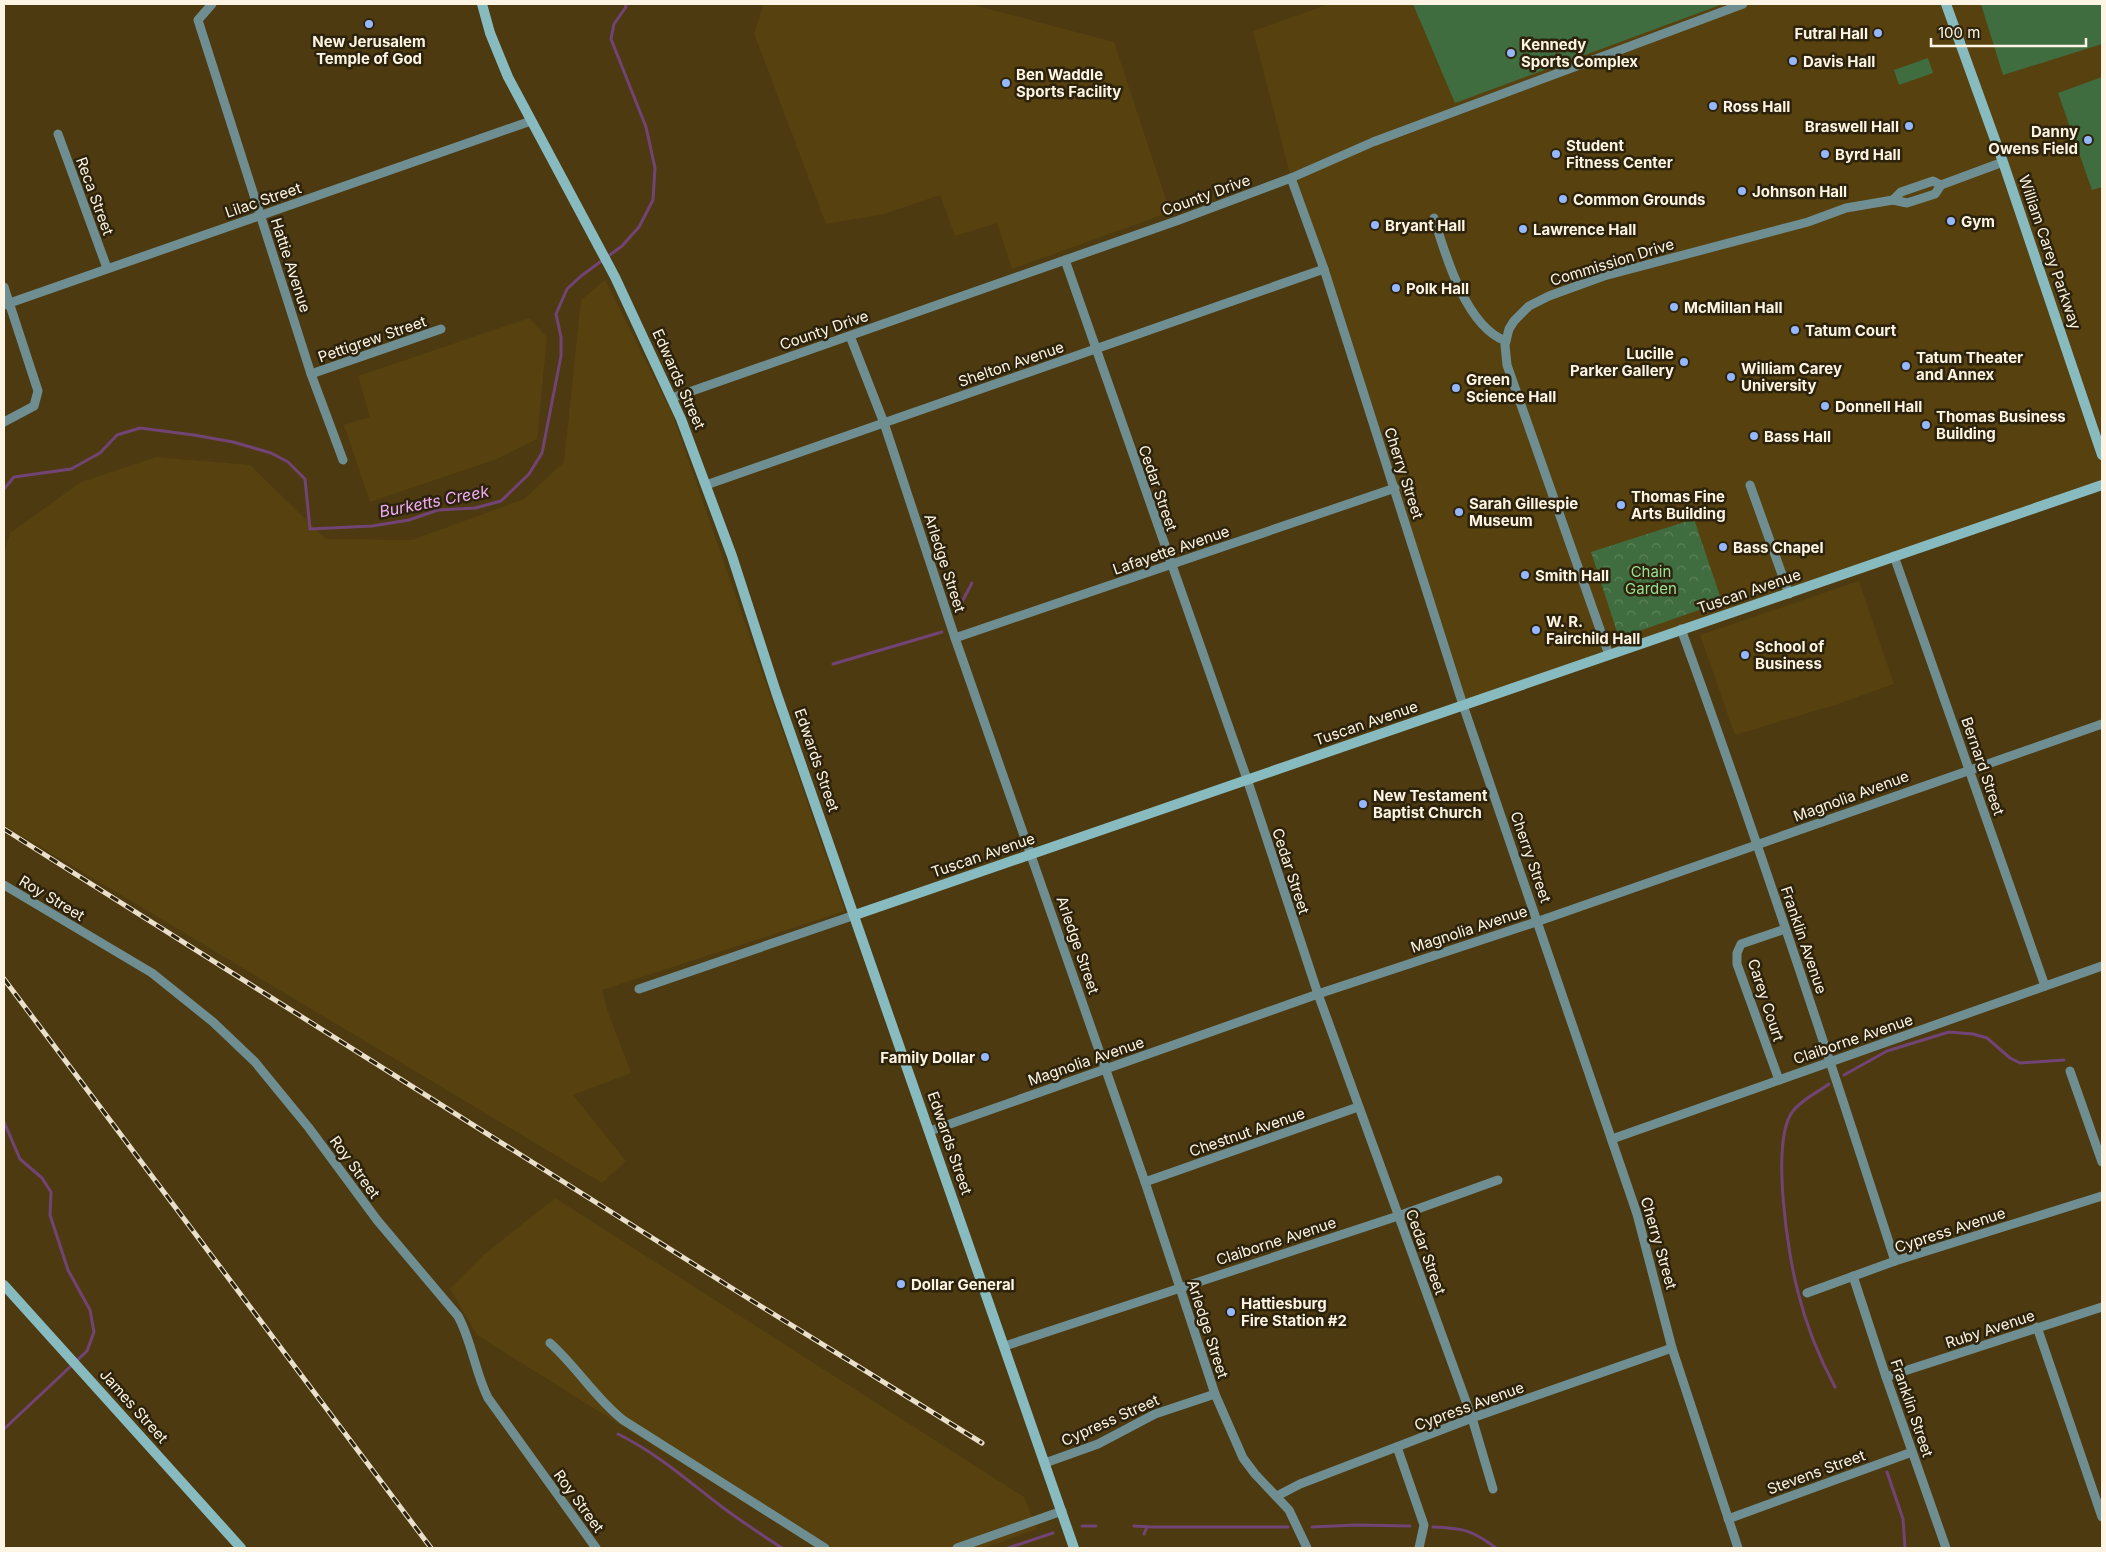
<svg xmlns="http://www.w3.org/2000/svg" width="2106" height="1552" font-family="Inter,sans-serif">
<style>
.built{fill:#57410f}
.grass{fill:#406d40}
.park{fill:url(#park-crowns)}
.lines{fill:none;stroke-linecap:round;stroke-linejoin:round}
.stream{stroke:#724476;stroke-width:3}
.street{stroke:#6f8e91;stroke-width:9}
.secondary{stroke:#88bbc0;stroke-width:10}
.rail-casing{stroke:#e9dfcb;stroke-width:5}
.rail{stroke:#2d230c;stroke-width:3;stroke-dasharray:9;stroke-linecap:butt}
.poi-dot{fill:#94b7fd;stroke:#2d230c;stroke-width:2}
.labels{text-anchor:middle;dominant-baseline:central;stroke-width:5;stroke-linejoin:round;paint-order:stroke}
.poi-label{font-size:15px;font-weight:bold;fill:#fdf4e3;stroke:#2d230c;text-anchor:start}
.street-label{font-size:15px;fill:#fdf4e3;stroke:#2d230c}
.park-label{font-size:15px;fill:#98e197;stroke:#2d230c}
.water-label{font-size:16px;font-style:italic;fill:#f2adf8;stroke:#2d230c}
</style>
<defs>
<pattern id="park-crowns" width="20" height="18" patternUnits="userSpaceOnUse" patternTransform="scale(1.25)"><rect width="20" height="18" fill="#406d40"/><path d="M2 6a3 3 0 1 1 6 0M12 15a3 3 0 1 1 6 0" fill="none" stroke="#5c825b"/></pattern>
</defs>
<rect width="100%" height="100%" fill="#4d3a10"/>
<g class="built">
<polygon points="764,4 970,4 1114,42 1170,212 1012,269 997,223 955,236 940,195 884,214 826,224 754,33"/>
<polygon points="1329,4 2102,4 2102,485 1463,705 1291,178 1253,31"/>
<polygon points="605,280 672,413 845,911 602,990 608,1012 631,1073 573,1095 626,1161 602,1183 4,825 4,730 6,727 4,725 4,553 10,533 81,482 156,457 250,465 326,539 412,540 524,499 564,462 581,300"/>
<polygon points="529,318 547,337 537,439 497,459 370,502 344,425 370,417 358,376"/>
<polygon points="1859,581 1894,684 1835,705 1735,735 1700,635"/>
<polygon points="555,1198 1024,1497 1037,1529 984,1548 817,1548 477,1335 450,1289 486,1253"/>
</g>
<g class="grass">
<polygon points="1413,4 1723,4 1455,103"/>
<polygon points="1981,4 2102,4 2102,44 2003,75"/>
<polygon points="1928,58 1933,73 1899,85 1894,70"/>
<polygon points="2102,77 2102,187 2092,190 2058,93"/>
</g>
<polygon class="park" points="1694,519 1722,602 1619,638 1591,552"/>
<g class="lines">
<g class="stream">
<polyline points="4,489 14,477 71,469 100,453 117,435 140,428 194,435 233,442 271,453 288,462 305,479 310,529 372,526 409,520 438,510 475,508 501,501 529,474 542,453 561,356 561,337 556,314 567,289 581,276 622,246 639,227 653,200 655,168 646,127 611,39 614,24 626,7 625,4"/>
<polyline points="957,611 972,583"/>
<polyline points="833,664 942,632"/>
<polyline points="1844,1075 1887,1051 1949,1032 1973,1034 1987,1038 2010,1058 2020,1063 2064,1060"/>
<path d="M1829 1084C1818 1092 1801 1100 1793 1111 1770 1140 1788 1256 1798 1292 1806 1325 1819 1357 1835 1387"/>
<polyline points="4,1122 20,1159 42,1178 51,1192 50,1215 68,1270 90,1310 94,1332 87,1351 4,1429"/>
<path d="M618 1434C658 1454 687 1480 722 1507 741 1521 762 1535 782 1548"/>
<polyline points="1887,1472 1903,1519 1905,1548"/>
<polyline points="1082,1526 1096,1526"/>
<polyline points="1134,1526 1152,1527 1288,1527"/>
<polyline points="1312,1527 1356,1525 1410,1526"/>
<path d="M1433 1527C1463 1528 1472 1530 1496 1548"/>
<polyline points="1144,1534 1147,1527"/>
<polyline points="1008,1548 1053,1533"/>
</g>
<g class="street">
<polyline points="212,4 198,20 311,374 343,460"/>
<polyline points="58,134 107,268"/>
<polyline points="1291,178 1324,269 1463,705 1637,1214 1672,1348 1738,1548"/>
<polyline points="1893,200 1901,192 1933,181 1941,185"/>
<path d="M1434 218C1445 254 1466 327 1506 341"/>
<polyline points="1065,260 1247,779 1318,994 1472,1418 1493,1489"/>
<polyline points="4,287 38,391 34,406 4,422"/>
<polyline points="4,305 531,121"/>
<polyline points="850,336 884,423 955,638 1145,1182 1215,1394 1243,1458 1255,1474 1289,1510 1307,1548"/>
<polyline points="311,374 441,329"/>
<polyline points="672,398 1179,220 1291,178 1373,142 1743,4"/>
<polyline points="706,485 1324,269"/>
<polyline points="1750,485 1789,594"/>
<polyline points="1894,556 2045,986"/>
<path d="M1681 629C1757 838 1827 1050 1895 1261"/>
<polyline points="955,638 1395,488"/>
<polyline points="1609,655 1507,365 1505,345 1509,329 1514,321 1529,306 1549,296 1604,276 1808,222 1846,208 1893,200 1907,203 1935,194 1941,185 2003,162"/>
<path d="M4 885 152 973 213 1022 255 1062 309 1128 377 1220 458 1316C472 1342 475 1372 488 1398L596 1548"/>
<polyline points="639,989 855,915"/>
<polyline points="2070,1071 2102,1162"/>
<polyline points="1779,1080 1737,964 1737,953 1741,944 1785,929"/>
<polyline points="930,1131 1318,994 1539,921 2102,724"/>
<polyline points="1612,1139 2102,966"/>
<polyline points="1145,1182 1358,1107"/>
<polyline points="1853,1276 1886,1377 1946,1548"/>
<polyline points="1807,1293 1895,1261 2102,1196"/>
<polyline points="2037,1327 2102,1517"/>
<path d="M550 1343C577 1367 595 1398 623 1420L825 1548"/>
<polyline points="1005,1346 1398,1216 1498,1180"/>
<polyline points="1886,1377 2102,1307"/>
<polyline points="1397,1447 1424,1525 1419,1548"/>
<polyline points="1045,1463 1098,1444 1155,1414 1215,1394"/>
<polyline points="1277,1496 1300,1484 1472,1418 1672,1348"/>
<polyline points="1728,1519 1912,1452"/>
<polyline points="957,1548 1062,1511"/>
</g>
<g class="secondary">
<polyline points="482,4 490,33 508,77 615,277 681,419 732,556 776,692 1074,1548"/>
<polyline points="1946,4 2003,162 2102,455"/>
<polyline points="855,915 2102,485"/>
<polyline points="4,1285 241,1548"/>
</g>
<defs>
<g id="rail">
<polyline points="4,829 738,1292 982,1443"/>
<polyline points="4,979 431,1548"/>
</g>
</defs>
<use href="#rail" class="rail-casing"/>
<use href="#rail" class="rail"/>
</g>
<g class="poi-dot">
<circle cx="369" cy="24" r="5"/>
<circle cx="1878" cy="33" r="5"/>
<circle cx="1511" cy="53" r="5"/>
<circle cx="1793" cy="61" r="5"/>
<circle cx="1006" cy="83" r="5"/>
<circle cx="1713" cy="106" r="5"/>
<circle cx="1909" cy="126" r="5"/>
<circle cx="2088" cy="140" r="5"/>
<circle cx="1556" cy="154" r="5"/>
<circle cx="1825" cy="154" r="5"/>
<circle cx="1742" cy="191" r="5"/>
<circle cx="1563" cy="199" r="5"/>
<circle cx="1951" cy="221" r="5"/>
<circle cx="1375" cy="225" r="5"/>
<circle cx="1523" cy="229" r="5"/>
<circle cx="1396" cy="288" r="5"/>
<circle cx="1674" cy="307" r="5"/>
<circle cx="1795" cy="330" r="5"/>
<circle cx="1684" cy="362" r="5"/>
<circle cx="1906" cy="366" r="5"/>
<circle cx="1731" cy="377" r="5"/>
<circle cx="1456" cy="388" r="5"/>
<circle cx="1825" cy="406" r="5"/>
<circle cx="1926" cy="425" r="5"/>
<circle cx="1754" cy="436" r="5"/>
<circle cx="1621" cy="505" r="5"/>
<circle cx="1459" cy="512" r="5"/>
<circle cx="1723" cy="547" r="5"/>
<circle cx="1525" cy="575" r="5"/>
<circle cx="1536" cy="630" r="5"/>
<circle cx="1745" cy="655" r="5"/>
<circle cx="1363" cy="804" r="5"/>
<circle cx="985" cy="1057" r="5"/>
<circle cx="901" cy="1284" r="5"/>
<circle cx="1231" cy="1312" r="5"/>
</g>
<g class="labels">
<g class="poi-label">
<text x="1868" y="33" text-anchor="end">Futral Hall</text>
<text x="369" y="41" text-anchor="middle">New Jerusalem<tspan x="369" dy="17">Temple of God</tspan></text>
<text x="1521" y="44">Kennedy<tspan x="1521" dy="17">Sports Complex</tspan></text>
<text x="1803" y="61">Davis Hall</text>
<text x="1016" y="74">Ben Waddle<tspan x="1016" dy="17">Sports Facility</tspan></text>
<text x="1723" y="106">Ross Hall</text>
<text x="1899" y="126" text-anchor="end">Braswell Hall</text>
<text x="2078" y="131" text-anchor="end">Danny<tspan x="2078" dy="17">Owens Field</tspan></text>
<text x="1566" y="145">Student<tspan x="1566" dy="17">Fitness Center</tspan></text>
<text x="1835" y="154">Byrd Hall</text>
<text x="1752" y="191">Johnson Hall</text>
<text x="1573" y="199">Common Grounds</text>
<text x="1961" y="221">Gym</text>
<text x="1385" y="225">Bryant Hall</text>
<text x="1533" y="229">Lawrence Hall</text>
<text x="1406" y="288">Polk Hall</text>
<text x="1684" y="307">McMillan Hall</text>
<text x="1805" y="330">Tatum Court</text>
<text x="1674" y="353" text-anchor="end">Lucille<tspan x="1674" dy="17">Parker Gallery</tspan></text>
<text x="1916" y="357">Tatum Theater<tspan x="1916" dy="17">and Annex</tspan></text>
<text x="1741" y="368">William Carey<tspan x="1741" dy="17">University</tspan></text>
<text x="1466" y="379">Green<tspan x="1466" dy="17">Science Hall</tspan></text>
<text x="1835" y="406">Donnell Hall</text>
<text x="1936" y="416">Thomas Business<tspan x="1936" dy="17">Building</tspan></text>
<text x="1764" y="436">Bass Hall</text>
<text x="1631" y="496">Thomas Fine<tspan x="1631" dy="17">Arts Building</tspan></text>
<text x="1469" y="503">Sarah Gillespie<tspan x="1469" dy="17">Museum</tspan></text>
<text x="1733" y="547">Bass Chapel</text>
<text x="1535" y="575">Smith Hall</text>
<text x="1546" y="621">W. R.<tspan x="1546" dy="17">Fairchild Hall</tspan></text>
<text x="1755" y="646">School of<tspan x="1755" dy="17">Business</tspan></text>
<text x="1373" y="795">New Testament<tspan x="1373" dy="17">Baptist Church</tspan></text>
<text x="975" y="1057" text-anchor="end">Family Dollar</text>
<text x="911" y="1284">Dollar General</text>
<text x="1241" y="1303">Hattiesburg<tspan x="1241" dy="17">Fire Station #2</tspan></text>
</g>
<g class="street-label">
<text transform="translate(1206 195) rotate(-20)">County Drive</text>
<text transform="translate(95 196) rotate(70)">Reca Street</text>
<text transform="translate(263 200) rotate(-19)">Lilac Street</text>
<text transform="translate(2050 252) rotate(71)">William Carey Parkway</text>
<text transform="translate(1612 262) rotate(-17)">Commission Drive</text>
<text transform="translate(291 265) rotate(72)">Hattie Avenue</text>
<text transform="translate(824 330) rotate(-19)">County Drive</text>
<text transform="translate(372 339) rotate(-19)">Pettigrew Street</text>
<text transform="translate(1011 364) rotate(-19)">Shelton Avenue</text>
<text transform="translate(679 379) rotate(66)">Edwards Street</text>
<text transform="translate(1404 473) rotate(72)">Cherry Street</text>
<text transform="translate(1158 488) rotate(71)">Cedar Street</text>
<text transform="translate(1171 550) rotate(-19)">Lafayette Avenue</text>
<text transform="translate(945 563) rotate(72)">Arledge Street</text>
<text transform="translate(1749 591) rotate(-19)">Tuscan Avenue</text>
<text transform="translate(1366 723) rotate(-19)">Tuscan Avenue</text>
<text transform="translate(817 760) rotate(71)">Edwards Street</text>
<text transform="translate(1983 766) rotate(71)">Bernard Street</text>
<text transform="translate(1851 796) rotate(-20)">Magnolia Avenue</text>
<text transform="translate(983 855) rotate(-19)">Tuscan Avenue</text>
<text transform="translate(1531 857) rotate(71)">Cherry Street</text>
<text transform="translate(1291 871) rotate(72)">Cedar Street</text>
<text transform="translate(52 898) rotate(31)">Roy Street</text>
<text transform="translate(1469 929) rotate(-18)">Magnolia Avenue</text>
<text transform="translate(1804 940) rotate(71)">Franklin Avenue</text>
<text transform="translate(1078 945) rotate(71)">Arledge Street</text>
<text transform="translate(1766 1000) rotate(72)">Carey Court</text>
<text transform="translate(1853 1039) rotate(-19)">Claiborne Avenue</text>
<text transform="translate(1086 1061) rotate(-19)">Magnolia Avenue</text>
<text transform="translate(1247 1132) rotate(-19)">Chestnut Avenue</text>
<text transform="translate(950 1143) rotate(71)">Edwards Street</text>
<text transform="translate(355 1167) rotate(54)">Roy Street</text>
<text transform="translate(1950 1230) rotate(-18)">Cypress Avenue</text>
<text transform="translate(1276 1241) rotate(-18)">Claiborne Avenue</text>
<text transform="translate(1659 1243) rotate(74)">Cherry Street</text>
<text transform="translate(1426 1252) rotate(70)">Cedar Street</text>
<text transform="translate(1208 1329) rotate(72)">Arledge Street</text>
<text transform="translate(1990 1329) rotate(-18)">Ruby Avenue</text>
<text transform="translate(134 1406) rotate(48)">James Street</text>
<text transform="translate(1469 1406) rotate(-20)">Cypress Avenue</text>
<text transform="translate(1912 1408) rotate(71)">Franklin Street</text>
<text transform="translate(1110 1420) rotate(-24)">Cypress Street</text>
<text transform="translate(1816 1472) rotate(-20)">Stevens Street</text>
<text transform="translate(579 1501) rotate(54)">Roy Street</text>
</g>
<g class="park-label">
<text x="1651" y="571">Chain<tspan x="1651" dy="17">Garden</tspan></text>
</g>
<g class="water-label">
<text transform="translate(434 501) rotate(-11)">Burketts Creek</text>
</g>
</g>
<rect width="2106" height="1552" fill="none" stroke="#fdf4e3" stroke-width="10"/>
<path d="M1931 38v8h155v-8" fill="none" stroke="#fdf4e3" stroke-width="2.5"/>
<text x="1938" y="38" font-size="15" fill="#fdf4e3" stroke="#2d230c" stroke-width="4" paint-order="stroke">100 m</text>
</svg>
